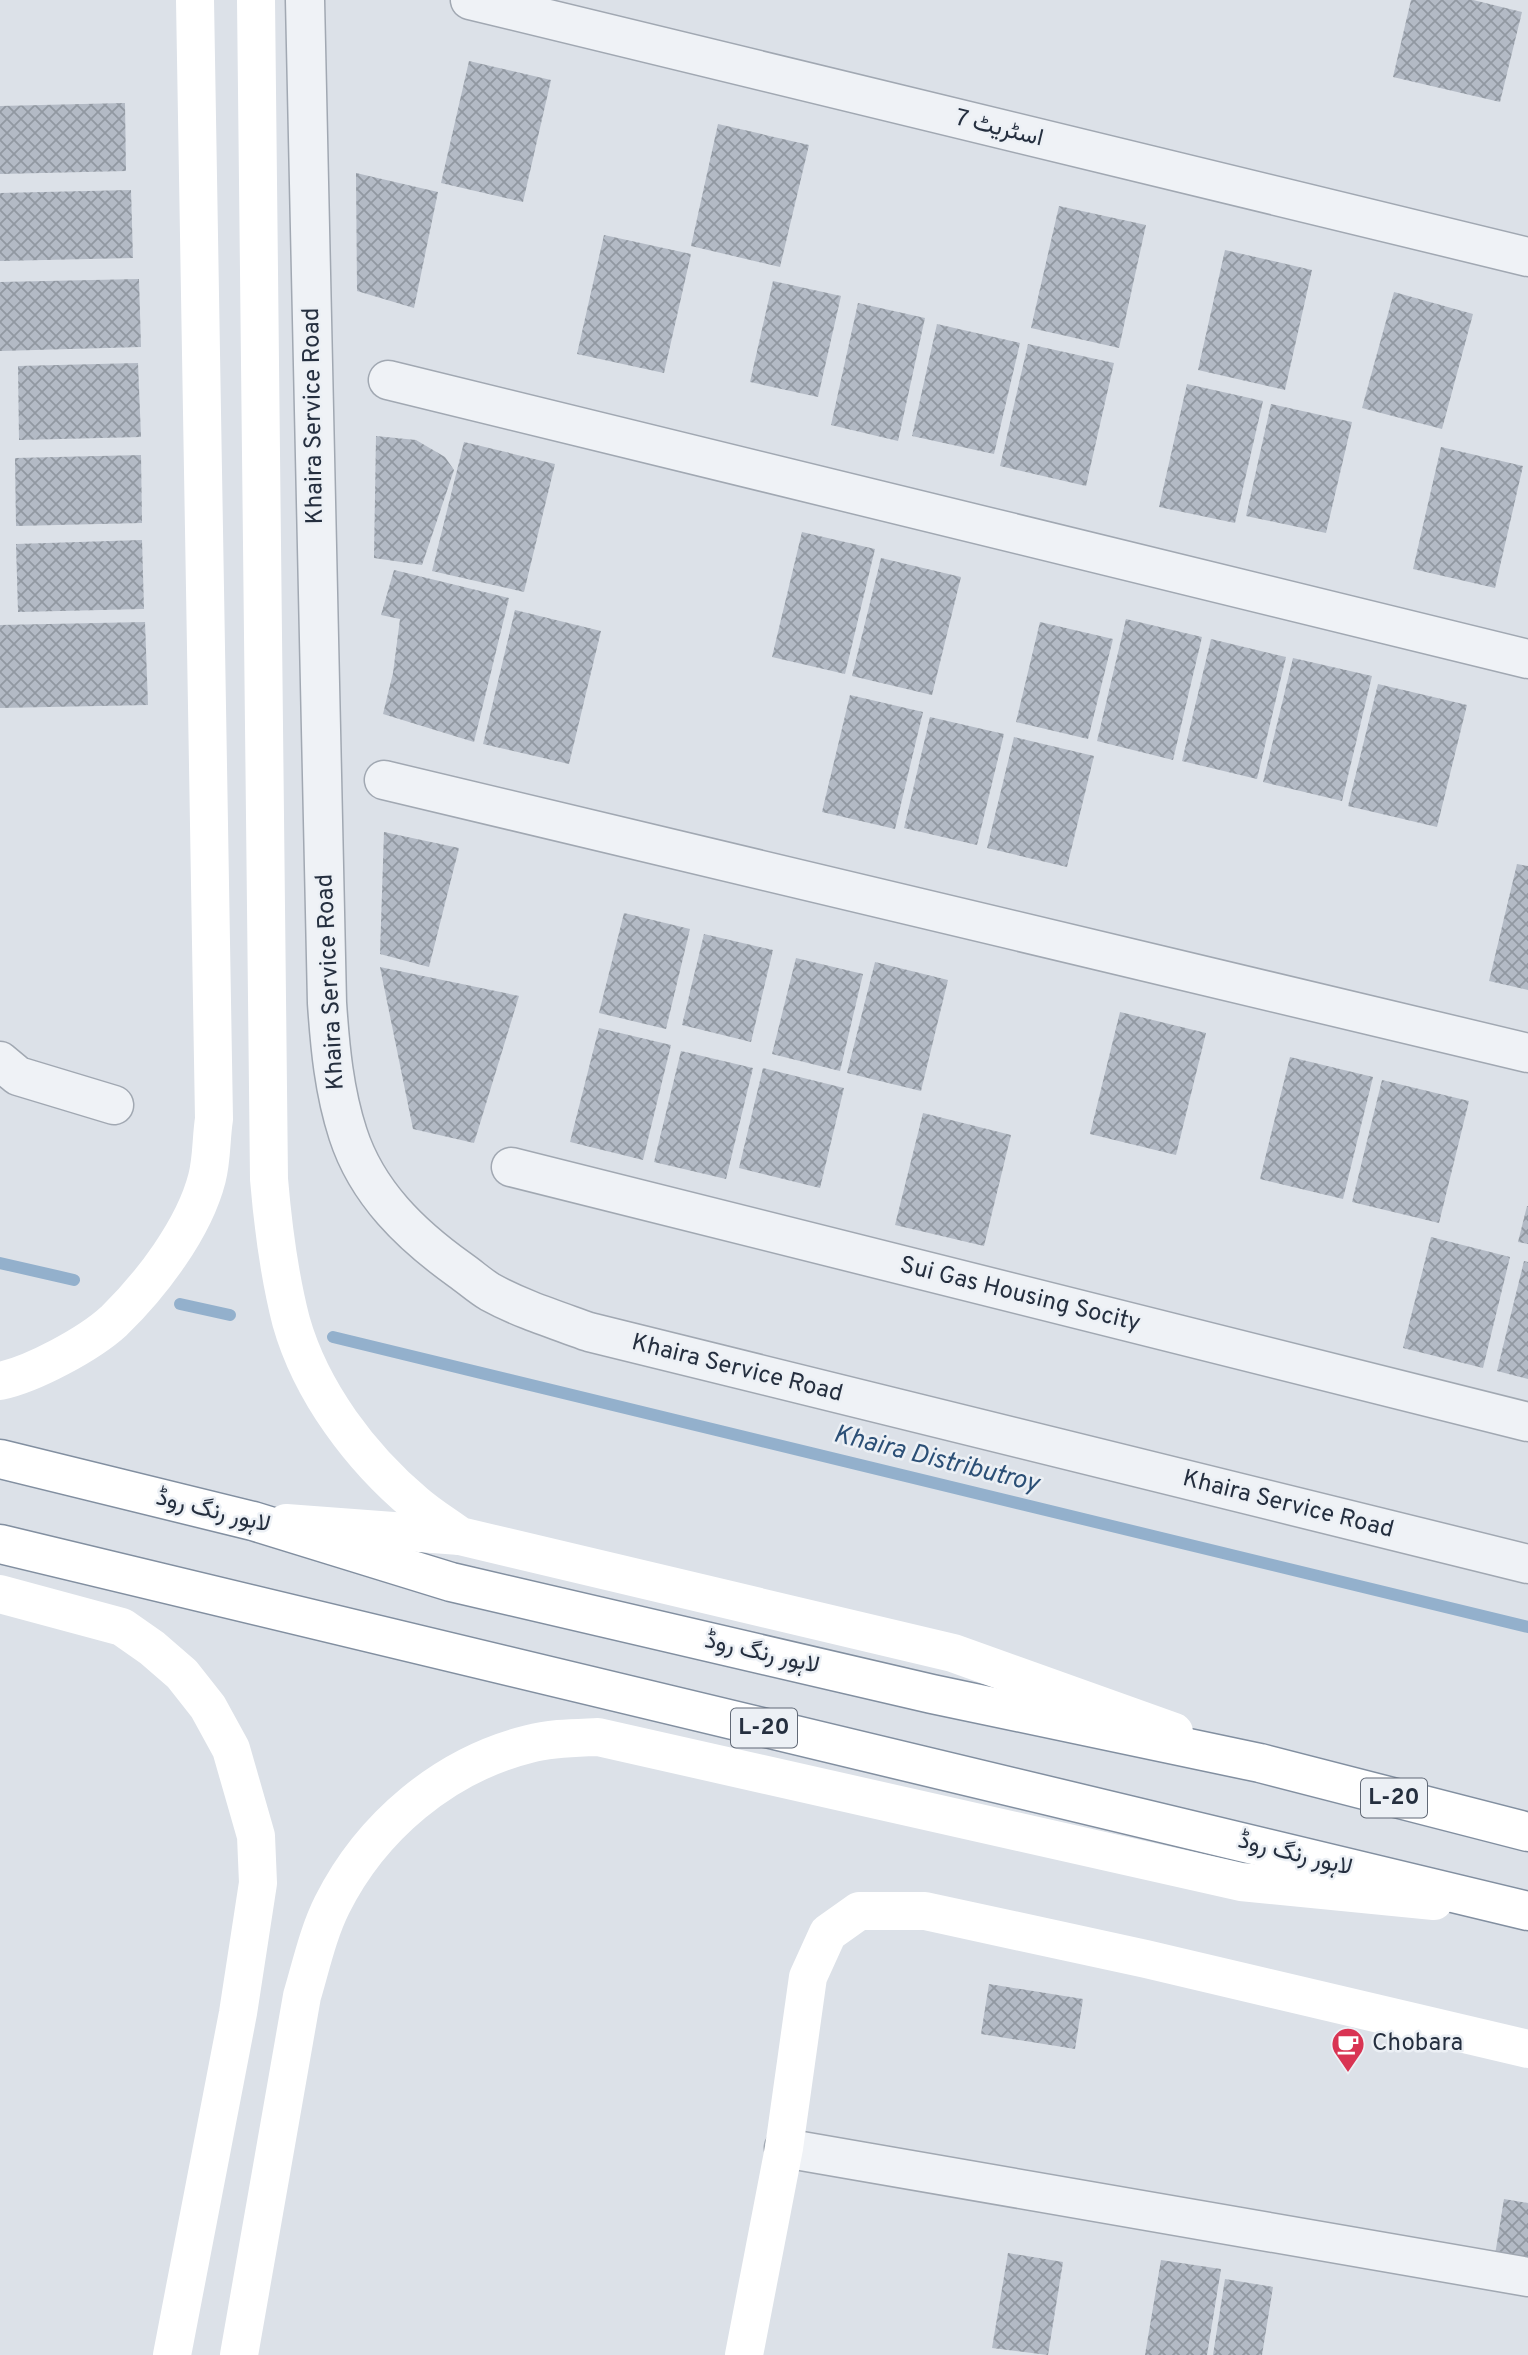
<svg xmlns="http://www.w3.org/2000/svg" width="1528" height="2355" font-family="Overpass,Vazirmatn,sans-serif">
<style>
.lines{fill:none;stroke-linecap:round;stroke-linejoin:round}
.stream{stroke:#93b0cc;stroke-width:12}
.building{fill:url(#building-cross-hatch)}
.street-casing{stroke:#a1a8b2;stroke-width:41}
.highway-casing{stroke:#828fa0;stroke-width:41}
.street{stroke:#eff2f6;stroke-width:38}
.secondary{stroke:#fff;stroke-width:38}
.highway{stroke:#fff;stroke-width:38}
.labels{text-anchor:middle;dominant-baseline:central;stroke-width:5;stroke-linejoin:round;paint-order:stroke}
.shield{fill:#ecf0f5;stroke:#616976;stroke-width:2}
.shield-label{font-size:23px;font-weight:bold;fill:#252f3f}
.street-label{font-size:24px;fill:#252f3f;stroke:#ecf0f5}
.poi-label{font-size:24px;fill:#252f3f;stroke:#ecf0f5;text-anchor:start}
.water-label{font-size:26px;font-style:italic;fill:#2b4f76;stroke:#ecf0f5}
</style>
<defs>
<pattern id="building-cross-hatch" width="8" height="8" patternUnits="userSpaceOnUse" patternTransform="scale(1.75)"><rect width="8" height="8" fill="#b3bac5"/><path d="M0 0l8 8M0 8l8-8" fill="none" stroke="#9198a1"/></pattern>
</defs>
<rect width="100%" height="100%" fill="#dce1e8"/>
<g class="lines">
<g class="stream">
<polyline points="0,1263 74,1280"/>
<polyline points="180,1304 230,1315"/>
<polyline points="333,1337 1528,1627"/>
</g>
</g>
<g class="building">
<polygon points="1411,0 1473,0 1522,12 1500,102 1393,77"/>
<polygon points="469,61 551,80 523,202 441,183"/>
<polygon points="125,103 126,171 0,174 0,106"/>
<polygon points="718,124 809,145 780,267 691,246"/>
<polygon points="356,173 438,192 414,308 357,291"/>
<polygon points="131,190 133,258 0,261 0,193"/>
<polygon points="1059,206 1146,225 1119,348 1031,328"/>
<polygon points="604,235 691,254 664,373 577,354"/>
<polygon points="1225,250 1312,270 1285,390 1198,370"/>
<polygon points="139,279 141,347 0,351 0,282"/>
<polygon points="773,281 841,296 818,397 750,382"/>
<polygon points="1394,292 1473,314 1442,429 1362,408"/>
<polygon points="858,303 925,318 898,441 831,425"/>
<polygon points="937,324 1020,343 994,454 912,436"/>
<polygon points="1028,344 1114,363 1086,486 1000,466"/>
<polygon points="138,363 141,437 19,440 18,366"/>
<polygon points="1187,384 1263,401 1235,523 1159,507"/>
<polygon points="1271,404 1352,422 1326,533 1246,516"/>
<polygon points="376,436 416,440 445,457 454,470 422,565 374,558"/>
<polygon points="464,442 555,464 524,592 432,571"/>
<polygon points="1441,447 1523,466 1495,588 1413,569"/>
<polygon points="141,455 142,523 16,526 15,458"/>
<polygon points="802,532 875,549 845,674 772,657"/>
<polygon points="142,540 144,609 18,612 16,544"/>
<polygon points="881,558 961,577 932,695 852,676"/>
<polygon points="394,570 509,598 474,742 383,714 393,673 400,619 381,615"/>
<polygon points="515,610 601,631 569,764 483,744"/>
<polygon points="1126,619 1202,637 1173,760 1097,741"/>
<polygon points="145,622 148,705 0,708 0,625"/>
<polygon points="1040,622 1113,639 1088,739 1016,722"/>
<polygon points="1211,639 1286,657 1257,779 1182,761"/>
<polygon points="1293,658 1372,676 1342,801 1263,782"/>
<polygon points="1378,684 1467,705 1437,827 1348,806"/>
<polygon points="850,695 923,712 895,829 822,812"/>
<polygon points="930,717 1004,734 977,845 904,828"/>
<polygon points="1014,737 1094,756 1067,867 987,848"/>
<polygon points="384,832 459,848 429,967 380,954"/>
<polygon points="1517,864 1528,866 1528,990 1489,981"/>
<polygon points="624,913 690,929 666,1029 599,1013"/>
<polygon points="704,934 773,950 751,1042 682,1025"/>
<polygon points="796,958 863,974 840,1071 772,1054"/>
<polygon points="875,962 948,980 921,1091 847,1073"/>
<polygon points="380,967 519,996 474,1143 413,1129"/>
<polygon points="1120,1012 1206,1033 1176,1155 1090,1134"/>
<polygon points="599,1028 671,1045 643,1160 570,1142"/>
<polygon points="681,1051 753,1068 726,1179 654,1162"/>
<polygon points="1290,1057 1373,1077 1343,1199 1260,1179"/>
<polygon points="763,1068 844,1088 820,1188 739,1168"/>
<polygon points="1382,1080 1469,1101 1439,1223 1352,1202"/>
<polygon points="923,1113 1011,1135 984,1246 895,1225"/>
<polygon points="1527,1206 1528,1206 1528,1244 1518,1242"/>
<polygon points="1431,1237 1510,1257 1483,1368 1403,1348"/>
<polygon points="1524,1261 1528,1262 1528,1379 1497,1371"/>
<polygon points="989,1984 1083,1999 1075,2049 981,2034"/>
<polygon points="1504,2199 1528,2203 1528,2260 1495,2255"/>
<polygon points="1008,2253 1063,2262 1048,2355 992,2348"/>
<polygon points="1161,2260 1221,2269 1207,2355 1145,2355"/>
<polygon points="1225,2279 1273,2287 1262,2355 1213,2355"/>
</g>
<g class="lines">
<defs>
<g id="street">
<path d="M305 0 327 1003C330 1047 334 1091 348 1134 367 1193 411 1235 460 1270 470 1277 480 1286 490 1292 521 1309 556 1320 589 1332L1528 1564"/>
<polyline points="470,0 1528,257"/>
<polyline points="388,380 1528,659"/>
<polyline points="384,780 1528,1053"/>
<polyline points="0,1061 18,1076 114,1105"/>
<polyline points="511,1167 1528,1422"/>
<polyline points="784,2148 1528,2277"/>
</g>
<g id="highway">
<polyline points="0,1459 253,1521 451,1582 932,1694 1260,1763 1528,1832"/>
<polyline points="0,1544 1528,1911"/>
</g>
</defs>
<use href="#street" class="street-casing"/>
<use href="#highway" class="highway-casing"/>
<use href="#street" class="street"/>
<g class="secondary">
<path d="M256 0 269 1179C273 1227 279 1274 291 1321 311 1392 361 1458 416 1504 430 1516 445 1525 460 1536L953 1653 1174 1732"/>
<path d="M0 1381C33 1374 89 1344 114 1321 151 1285 194 1229 207 1178 212 1159 211 1138 214 1119L195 0"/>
<polyline points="286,1523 460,1536"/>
<polyline points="0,1594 122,1627 152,1648 182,1674 208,1707 231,1749 256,1836 258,1883 238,2013 172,2355"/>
<path d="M239 2355 302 1996C311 1966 318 1933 332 1905 371 1827 444 1765 529 1744 552 1738 575 1738 598 1737L1241 1882 1434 1901"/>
<polyline points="744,2355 784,2148 808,1977 828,1933 859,1911 925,1911 1146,1959 1528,2049"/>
</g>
<use href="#highway" class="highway"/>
</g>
<defs>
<symbol id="cafe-pin" viewBox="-11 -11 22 30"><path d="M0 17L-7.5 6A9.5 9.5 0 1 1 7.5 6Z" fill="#d93453" stroke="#ecf0f5"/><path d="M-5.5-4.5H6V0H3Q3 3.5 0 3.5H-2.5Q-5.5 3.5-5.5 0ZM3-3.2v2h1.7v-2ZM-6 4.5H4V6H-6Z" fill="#fff"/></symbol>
</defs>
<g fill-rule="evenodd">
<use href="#cafe-pin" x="1329" y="2025" width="38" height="52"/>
</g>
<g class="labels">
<g class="shield">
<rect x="731" y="1708.5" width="66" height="39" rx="5"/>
<rect x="1361" y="1778.5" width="66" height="39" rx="5"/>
</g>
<g class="shield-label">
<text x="764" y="1728">L-20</text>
<text x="1394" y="1798">L-20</text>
</g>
<g class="street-label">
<text transform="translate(999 129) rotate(14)">اسٹریٹ 7</text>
<text transform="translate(314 416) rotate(-91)">Khaira Service Road</text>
<text transform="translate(331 982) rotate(-93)">Khaira Service Road</text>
<text transform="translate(1020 1295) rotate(14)">Sui Gas Housing Socity</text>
<text transform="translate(737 1369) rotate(14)">Khaira Service Road</text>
<text transform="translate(1288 1505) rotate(14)">Khaira Service Road</text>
<text transform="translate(213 1512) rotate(14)">لاہور رنگ روڈ</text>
<text transform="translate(762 1654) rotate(13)">لاہور رنگ روڈ</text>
<text transform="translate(1295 1855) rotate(14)">لاہور رنگ روڈ</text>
</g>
<g class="poi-label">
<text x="1372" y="2044">Chobara</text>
</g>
<g class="water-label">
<text transform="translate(936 1460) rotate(14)">Khaira Distributroy</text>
</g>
</g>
</svg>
